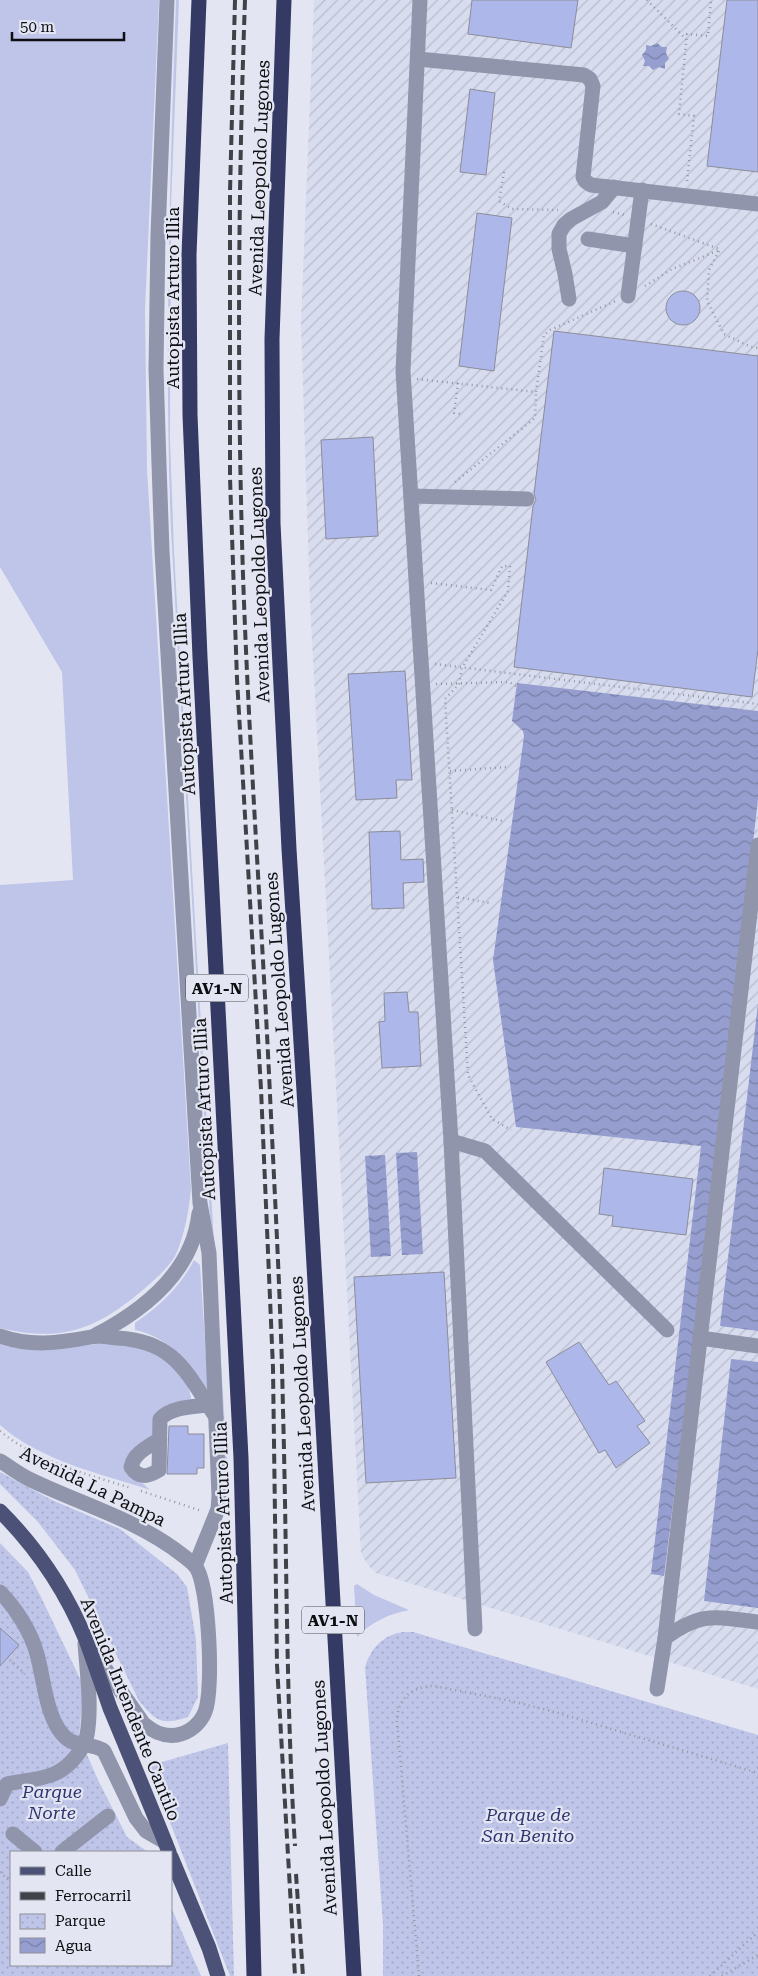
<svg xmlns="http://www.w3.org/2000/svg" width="758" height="1976" font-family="'Roboto Serif',serif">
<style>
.industrial{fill:url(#industrial-furrows)}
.grass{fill:#bec5e8}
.park{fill:url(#park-dots)}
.water{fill:url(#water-waves)}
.building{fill:#aeb7ea;stroke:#8b8d98}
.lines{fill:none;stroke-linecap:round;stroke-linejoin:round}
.path{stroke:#9698a1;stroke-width:2.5;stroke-dasharray:1 4;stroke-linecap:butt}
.minor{stroke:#9095ab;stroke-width:15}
.major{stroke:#4c5277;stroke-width:15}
.highway{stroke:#343a64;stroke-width:15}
.rail{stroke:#414248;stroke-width:4;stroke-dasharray:10 5;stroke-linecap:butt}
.labels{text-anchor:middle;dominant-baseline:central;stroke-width:4.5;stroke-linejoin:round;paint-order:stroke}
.shield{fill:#e3e6f2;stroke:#4d4f55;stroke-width:1}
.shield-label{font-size:16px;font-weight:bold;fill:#0d0e12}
.street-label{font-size:18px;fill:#0d0e12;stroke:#e3e6f2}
.park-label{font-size:18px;font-style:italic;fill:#303571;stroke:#e3e6f2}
</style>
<defs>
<pattern id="industrial-furrows" width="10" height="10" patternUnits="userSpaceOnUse" patternTransform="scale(1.25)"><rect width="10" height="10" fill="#d8dcef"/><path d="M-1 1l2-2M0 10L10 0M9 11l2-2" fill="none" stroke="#b8bccc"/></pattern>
<pattern id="park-dots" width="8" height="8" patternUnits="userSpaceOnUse" patternTransform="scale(1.25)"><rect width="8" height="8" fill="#bec5e8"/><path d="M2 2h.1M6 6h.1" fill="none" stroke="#a2a8c6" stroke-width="1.8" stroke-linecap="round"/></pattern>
<pattern id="water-waves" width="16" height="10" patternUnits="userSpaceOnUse" patternTransform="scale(1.25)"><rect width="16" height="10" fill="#959ecf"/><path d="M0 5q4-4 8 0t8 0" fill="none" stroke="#787fa7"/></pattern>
</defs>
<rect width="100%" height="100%" fill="#e3e6f2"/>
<polygon class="industrial" points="314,0 758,0 758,1689 376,1573 367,1564 361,1553 310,603 301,323"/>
<g class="grass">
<path d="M0 0H159L145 309 147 469 191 1189C189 1210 185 1232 177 1252 171 1266 155 1279 144 1289 97 1329 62 1343 0 1328V885L73 880 62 672 0 567Z"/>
<path d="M176 0H179L171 206 170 439 174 551 196 939 230 1512 227 1511 223 1449 171 530C164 353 170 178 176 0Z"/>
<path d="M194 1260 200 1265 208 1388H204C191 1361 165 1336 135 1330V1323C159 1307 181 1286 194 1260Z"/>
<path d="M0 1344C47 1361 120 1328 158 1354 164 1358 169 1365 175 1370 183 1379 192 1389 191 1402L171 1405 155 1438 128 1470 150 1490C99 1473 41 1461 0 1425Z"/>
<path d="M357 1584 374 1595 409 1610C389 1614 371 1622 357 1637L354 1586Z"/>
</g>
<g class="park">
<path d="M0 1472 52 1500 120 1529 177 1574 187 1587 196 1640 198 1697 188 1717C161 1726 156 1721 139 1701L75 1570 38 1522 0 1484Z"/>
<polygon points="0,1543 28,1572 41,1597 84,1687 79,1736 98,1780 127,1837 148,1852 11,1852 11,1965 171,1965 171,1907 201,1976 0,1976"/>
<path d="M403 1632H413L758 1735V1976H383V1925L365 1667C371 1648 383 1635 403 1632Z"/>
<polygon points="228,1743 234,1976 230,1976 148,1766"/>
</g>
<g class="water">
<polygon points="657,43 662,47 667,47 666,53 669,59 665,63 665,69 659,67 653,70 649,66 643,66 645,61 642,55 646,50 646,45 651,46"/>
<polygon points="517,683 758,711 758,799 718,1148 664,1576 651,1574 701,1146 516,1127 493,960 524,736 523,731 512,721"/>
<polygon points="758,1004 758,1331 720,1326"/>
<polygon points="417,1152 423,1254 402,1255 396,1153"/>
<polygon points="385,1155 391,1256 371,1257 365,1156"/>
<polygon points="731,1359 758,1362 758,1608 704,1601"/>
</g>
<g class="building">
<polygon points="472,0 578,0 571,48 468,34"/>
<polygon points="727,0 758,0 758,172 707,166"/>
<polygon points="470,89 495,93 486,175 460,172"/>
<polygon points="477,213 512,218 494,371 459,366"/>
<circle cx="683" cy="308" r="17"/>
<polygon points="554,331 758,356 758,649 752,697 514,667 533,506 536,500 534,494"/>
<polygon points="373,437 378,536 326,539 321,440"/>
<polygon points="405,671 412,780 396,780 397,798 356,800 348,674"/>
<polygon points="400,831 401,860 423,859 424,882 403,883 404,908 372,909 369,832"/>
<polygon points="407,992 409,1012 418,1012 421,1066 382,1068 379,1022 385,1021 384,993"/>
<polygon points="604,1168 693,1179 686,1235 612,1226 613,1216 599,1214"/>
<polygon points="444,1272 456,1478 366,1483 354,1277"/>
<polygon points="579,1342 609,1385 616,1381 645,1421 637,1426 650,1443 616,1468 605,1450 599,1453 546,1362"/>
<polygon points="169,1426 188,1426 188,1434 204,1434 204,1468 197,1468 197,1474 167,1474"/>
<polygon points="0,1628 19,1645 0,1666"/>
</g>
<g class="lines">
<g class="path">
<polyline points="647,0 686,39"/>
<polyline points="504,172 499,201 512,209 558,210"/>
<polyline points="687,181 694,116 679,114 687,34 708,36 711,0"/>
<polyline points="613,212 625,215"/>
<polyline points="651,224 719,249"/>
<polyline points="719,251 709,270 707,301 724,334 751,347 758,348"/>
<polyline points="645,286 672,269 720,250"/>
<polyline points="417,379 536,392 544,335 550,330 616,301"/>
<polyline points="458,383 454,413 461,414"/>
<polyline points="455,482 535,418 536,392"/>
<polyline points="431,583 491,590 502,566 510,566 508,591 462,668 459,684 445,699 468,1075 492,1119 511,1130"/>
<polyline points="435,664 758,704"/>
<polyline points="436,684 509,682 516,686"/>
<polyline points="450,771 507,767"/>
<polyline points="452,810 502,821"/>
<polyline points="458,897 490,903"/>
<path d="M0 1431C36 1461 86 1474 131 1488"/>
<polyline points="141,1491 202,1511"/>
<polyline points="10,1660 25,1674"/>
<polyline points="0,1872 11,1882"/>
<path d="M419 1976 397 1721C397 1699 412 1686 434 1686L511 1701 555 1712 758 1773"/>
<polyline points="710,1976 758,1932"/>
<polyline points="722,1976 758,1955"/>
</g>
<g class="minor">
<polyline points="167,0 158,235 156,369 159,464 162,551 200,1203 209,1253 219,1496 218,1509 195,1566"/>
<polyline points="420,0 403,371 451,1141 475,1629"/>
<polyline points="418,59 584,75 590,79 593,86 583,177 585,181 591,185 758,204"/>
<polyline points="588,239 635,246"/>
<polyline points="628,296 642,190"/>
<polyline points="569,299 565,274 559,249 559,234 564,225 571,219 602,202 614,187"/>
<polyline points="411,496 527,499"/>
<polyline points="451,1141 485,1151 667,1330"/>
<path d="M96 1335C144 1310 193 1271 199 1213"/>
<path d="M0 1336C31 1347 59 1343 91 1337 99 1335 109 1337 117 1338 176 1341 187 1374 216 1417"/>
<polyline points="700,1338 758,1346"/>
<path d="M160 1439C148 1447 134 1453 131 1467 139 1479 148 1477 159 1470L160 1419C172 1407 191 1407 208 1405"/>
<path d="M0 1461C10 1467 19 1474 29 1479 80 1504 136 1519 181 1554 186 1558 192 1562 196 1567 209 1586 214 1690 205 1712 200 1724 189 1733 177 1735 163 1737 153 1732 143 1723L91 1648"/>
<path d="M0 1592C16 1608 31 1632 37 1654 44 1679 46 1719 65 1737 76 1748 92 1742 104 1751L136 1818 146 1831 165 1842"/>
<path d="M665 1638C702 1611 715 1617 758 1622"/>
<polyline points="657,1689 665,1638 758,845"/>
<path d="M0 1799 7 1784C21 1781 45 1779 56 1773 69 1767 84 1750 87 1735 92 1706 87 1673 85 1643"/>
<polyline points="13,1834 35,1852"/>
<polyline points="62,1852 108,1816"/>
</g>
<g class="major">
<path d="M0 1511C37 1548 66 1591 86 1640 94 1662 102 1685 110 1708 130 1756 150 1804 169 1852"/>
<polyline points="171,1857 209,1948 218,1976"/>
</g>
<g class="highway">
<polyline points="199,0 189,255 190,415 200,657 241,1458 254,1976"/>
<polyline points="284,0 272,339 273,523 289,849 306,1123 354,1976"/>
</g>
<g class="rail">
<polyline points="235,0 230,192 230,478 237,679 261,1089 273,1368 277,1665 295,1976"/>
<path d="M245 0C238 192 237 384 243 575 249 749 262 922 270 1095 275 1200 281 1305 283 1410 287 1556 286 1701 295 1846"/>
<polyline points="296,1874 303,1976"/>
</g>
</g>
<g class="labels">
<g class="shield">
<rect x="186" y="974.5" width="62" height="27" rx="4"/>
<rect x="302" y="1606.5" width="62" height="27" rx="4"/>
</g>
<g class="shield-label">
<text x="217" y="988">AV1-N</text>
<text x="333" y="1620">AV1-N</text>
</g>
<g class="street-label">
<text transform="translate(259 178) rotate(-88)">Avenida Leopoldo Lugones</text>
<text transform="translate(172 298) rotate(-90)">Autopista Arturo Illia</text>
<text transform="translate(259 585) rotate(-92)">Avenida Leopoldo Lugones</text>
<text transform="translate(184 704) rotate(-93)">Autopista Arturo Illia</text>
<text transform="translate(279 990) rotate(-94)">Avenida Leopoldo Lugones</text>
<text transform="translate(204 1109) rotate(-93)">Autopista Arturo Illia</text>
<text transform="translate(302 1394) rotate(-93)">Avenida Leopoldo Lugones</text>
<text transform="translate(93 1486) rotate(26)">Avenida La Pampa</text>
<text transform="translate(223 1513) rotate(-92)">Autopista Arturo Illia</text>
<text transform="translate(131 1709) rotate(68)">Avenida Intendente Cantilo</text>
<text transform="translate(324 1798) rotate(-93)">Avenida Leopoldo Lugones</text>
</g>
<g class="park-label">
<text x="52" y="1791">Parque<tspan x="52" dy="21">Norte</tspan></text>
<text x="528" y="1814">Parque de<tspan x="528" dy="21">San Benito</tspan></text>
</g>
</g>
<rect x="10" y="1851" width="162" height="115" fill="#e3e6f2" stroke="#8d9098"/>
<rect x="20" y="1867" width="25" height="8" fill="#4c5277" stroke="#8d9098"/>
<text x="55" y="1876" font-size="15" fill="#0d0e12">Calle</text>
<rect x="20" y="1892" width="25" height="8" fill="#414248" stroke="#8d9098"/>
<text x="55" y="1901" font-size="15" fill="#0d0e12">Ferrocarril</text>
<rect x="20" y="1914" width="25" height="15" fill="url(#park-dots)" stroke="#8d9098"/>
<text x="55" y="1926" font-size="15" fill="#0d0e12">Parque</text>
<rect x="20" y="1938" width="25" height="15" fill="url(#water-waves)" stroke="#8d9098"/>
<text x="55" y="1951" font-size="15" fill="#0d0e12">Agua</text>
<path d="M12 32v8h112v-8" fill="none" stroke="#0d0e12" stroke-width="2.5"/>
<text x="20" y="32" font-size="15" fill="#0d0e12" stroke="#e3e6f2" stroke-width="4" paint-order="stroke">50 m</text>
</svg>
